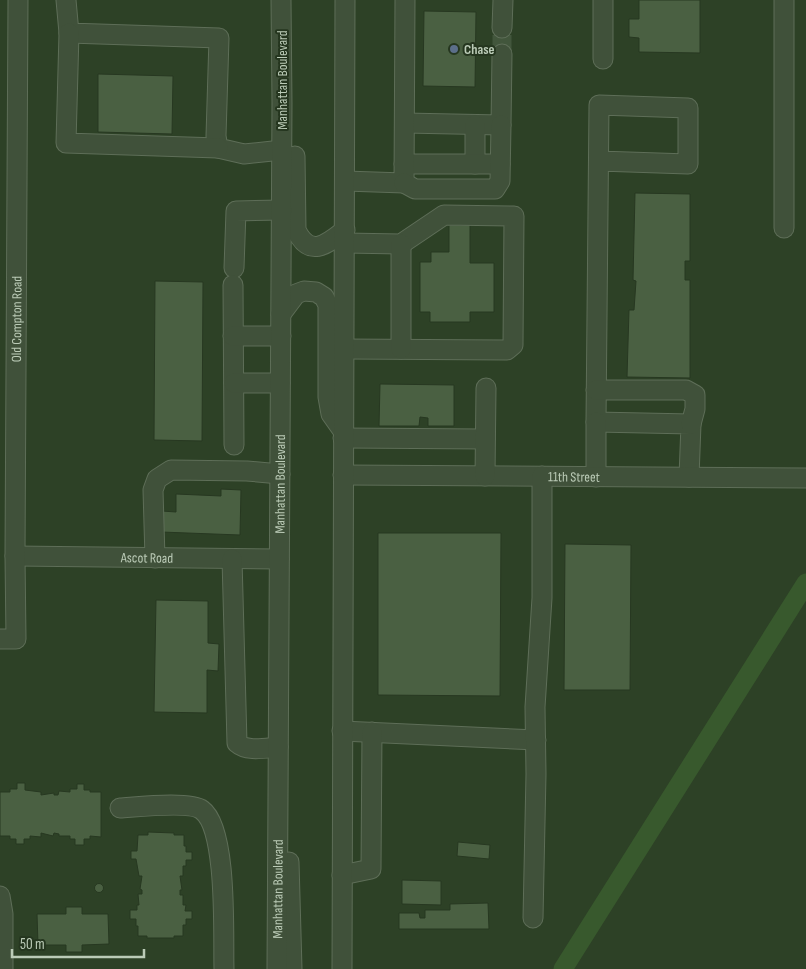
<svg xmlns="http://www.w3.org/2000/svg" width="806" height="969" font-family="'Sofia Sans Condensed',sans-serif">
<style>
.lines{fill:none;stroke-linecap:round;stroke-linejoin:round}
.canal{stroke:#38592d;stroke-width:19}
.building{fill:#4a6042;stroke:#273821}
.minor-tunnel{stroke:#42563c;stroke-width:19;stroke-dasharray:19 9;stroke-linecap:butt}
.minor-casing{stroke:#5e6e58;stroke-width:21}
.minor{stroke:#40513a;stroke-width:19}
.service-dot{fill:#5c6f8a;stroke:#25361f;stroke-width:2}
.labels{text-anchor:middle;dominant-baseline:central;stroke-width:4;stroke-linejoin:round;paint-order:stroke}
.poi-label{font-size:14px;font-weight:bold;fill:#bbcbb7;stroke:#25361f;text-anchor:start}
.street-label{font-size:14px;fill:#bbcbb7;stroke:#25361f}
</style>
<rect width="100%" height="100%" fill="#2d4126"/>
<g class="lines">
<polyline class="canal" points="563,969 806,583"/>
</g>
<g class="building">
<polygon points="639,0 700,0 700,53 639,52 639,38 629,37 629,19 639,19"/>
<polygon points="424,11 476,12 475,87 423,86"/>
<polygon points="98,74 173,76 172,134 98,132"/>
<polygon points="635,193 690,194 690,261 685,261 685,280 690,280 690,378 627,377 629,310 634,310 636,281 633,280"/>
<polygon points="449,225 470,225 470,263 494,263 494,312 470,312 470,322 430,322 430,312 420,312 420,262 431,262 431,252 449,252"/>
<polygon points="155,281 203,282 202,441 154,440"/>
<polygon points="380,384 454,385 454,426 428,426 428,418 420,417 419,426 379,426"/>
<polygon points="221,489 241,490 240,535 161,532 162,511 176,512 176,494 221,496"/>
<polygon points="378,533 501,533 500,696 378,695"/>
<polygon points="565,544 631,545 630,690 564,690"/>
<polygon points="156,600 208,601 208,643 219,644 218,671 207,670 207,713 154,712"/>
<polygon points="17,783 25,783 25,790 41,792 41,795 54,793 54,795 58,795 59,791 70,792 70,789 77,789 77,784 84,784 84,790 90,790 90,792 101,792 101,837 90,836 90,839 84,839 84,845 75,845 75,839 70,839 70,836 59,836 59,834 54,833 53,836 41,833 41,837 30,836 30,839 24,839 24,844 16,844 16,839 10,839 10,836 0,836 0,792 10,792 10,789 17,789"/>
<polygon points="148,832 174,833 174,835 184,835 184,846 186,846 186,852 192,852 192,860 186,860 186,866 183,866 183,876 180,876 182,890 180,890 180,895 183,895 183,905 186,905 185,911 192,911 192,919 186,919 186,925 183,925 183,936 174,936 174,938 147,938 147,936 138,936 138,926 136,926 136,919 130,919 130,910 137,910 137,905 139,905 138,894 142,894 142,890 140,889 142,876 139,876 136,859 131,859 131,851 137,851 138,835 148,835"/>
<polygon points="458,842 490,845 489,859 457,856"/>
<polygon points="402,880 441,881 441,905 402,904"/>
<circle cx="99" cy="888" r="4.5"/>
<polygon points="488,903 489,929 399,929 399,913 419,913 420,918 425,918 425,910 450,910 450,904"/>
<polygon points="66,907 82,907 82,914 108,914 109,944 82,945 82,952 66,952 66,945 38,945 37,914 66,914"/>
</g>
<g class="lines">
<polyline class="minor-tunnel" points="502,54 502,28"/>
<defs>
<g id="minor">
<polyline points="66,0 69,33 219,38 216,136 218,148 244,154 282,150"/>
<polyline points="603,0 603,59"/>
<polyline points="502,28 503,0"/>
<polyline points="69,33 66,143 218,148"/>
<polyline points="405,123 501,125 502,54"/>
<polyline points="475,125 475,164"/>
<path d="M295 156 296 230C310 259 327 244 345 230"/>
<polyline points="599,161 688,164 688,108 599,105 596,422 691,424 689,477"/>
<polyline points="404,164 500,164"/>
<polyline points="345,181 404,183 405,0"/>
<polyline points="404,183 415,189 495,189 500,181 501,125"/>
<polyline points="784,228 784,0"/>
<polyline points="234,268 236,211 282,210"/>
<polyline points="233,285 234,445"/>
<polyline points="281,314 296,294 304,291 316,292 324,297 328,305 328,397 331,414 343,431"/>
<polyline points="233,336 281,336"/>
<polyline points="344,349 507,350 513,345 514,216 444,215 401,244 345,243"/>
<polyline points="401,349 401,244"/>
<polyline points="234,383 280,383"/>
<polyline points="596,390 686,390 695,395 695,409 691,424"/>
<polyline points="596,422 596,477"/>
<polyline points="343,438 485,439"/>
<path id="s1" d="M343 475 806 478"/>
<polyline points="485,476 486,388"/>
<path id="s2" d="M15 556 279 559"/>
<polyline points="155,558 153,490 157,479 171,470 247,471 280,474"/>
<path d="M232 559 237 743C247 752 265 748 278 747"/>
<path id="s3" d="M0 639H16L15 556 18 0"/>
<polyline points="342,731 536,740"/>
<path d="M120 808C137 807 190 801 202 810 228 829 223 937 224 969"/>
<polyline points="289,862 292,969"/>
<polyline points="342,875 371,869 372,732"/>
<polyline points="0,896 3,914 3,969"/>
<polyline points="533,918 536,774 535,707 542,598 542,476"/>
<path id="s4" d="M277 969 282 103 281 0"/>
<polyline points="342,969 345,0"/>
</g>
</defs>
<use href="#minor" class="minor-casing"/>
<use href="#minor" class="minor"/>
</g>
<circle class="service-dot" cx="454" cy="49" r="5"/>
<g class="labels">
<g class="poi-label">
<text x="464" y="49">Chase</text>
</g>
<g class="street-label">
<text transform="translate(282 80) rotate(-90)">Manhattan Boulevard</text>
<text stroke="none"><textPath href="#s3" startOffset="336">Old Compton Road</textPath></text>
<text stroke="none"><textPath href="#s1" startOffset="231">11th Street</textPath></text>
<text stroke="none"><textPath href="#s4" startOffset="485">Manhattan Boulevard</textPath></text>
<text stroke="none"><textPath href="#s2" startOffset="132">Ascot Road</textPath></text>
<text stroke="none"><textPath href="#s4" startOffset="80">Manhattan Boulevard</textPath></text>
</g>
</g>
<path d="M12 949v8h132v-8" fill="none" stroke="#bbcbb7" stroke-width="2.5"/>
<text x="20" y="949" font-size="15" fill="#bbcbb7" stroke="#25361f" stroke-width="4" paint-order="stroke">50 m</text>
</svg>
